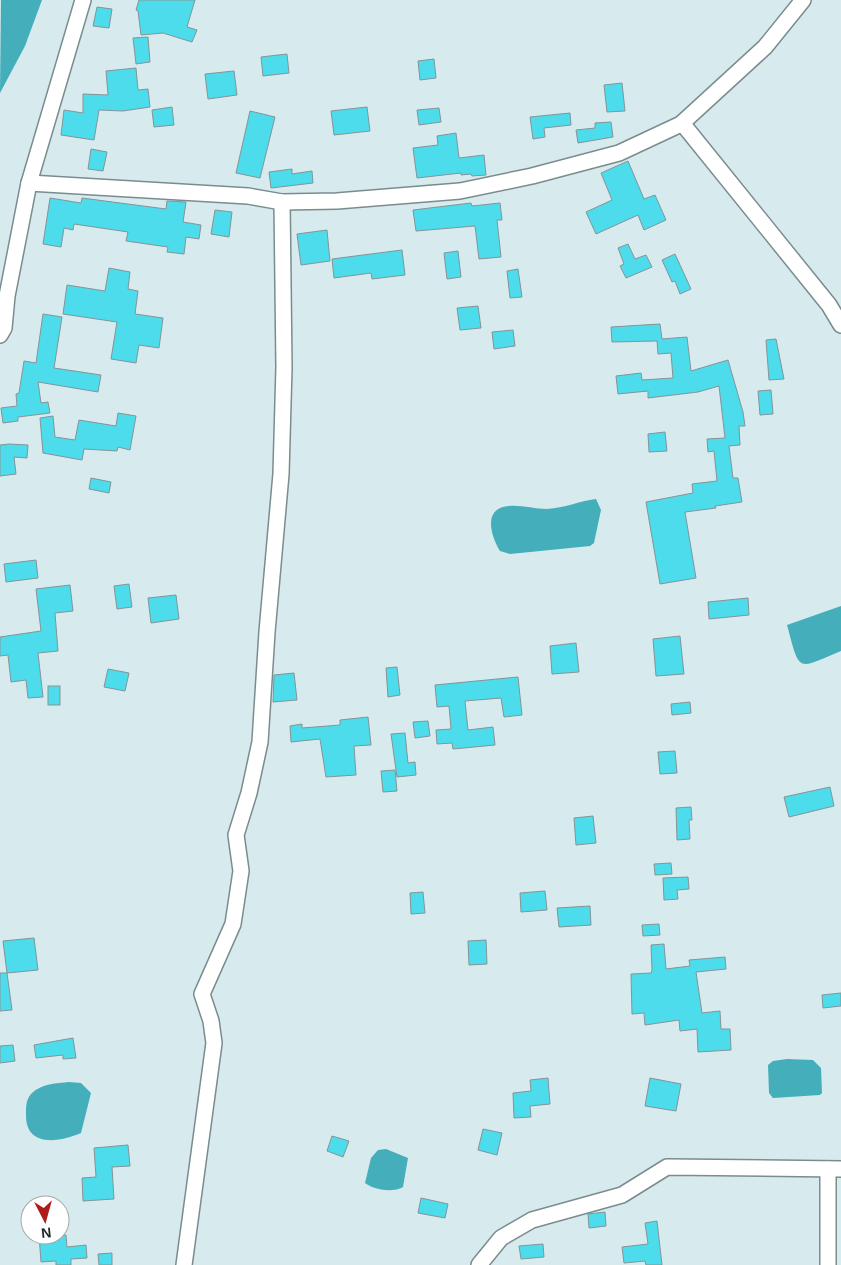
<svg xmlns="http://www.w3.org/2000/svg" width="841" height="1265" font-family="Arial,sans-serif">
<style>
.water{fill:#44aeba}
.building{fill:#4cdceb;stroke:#839597}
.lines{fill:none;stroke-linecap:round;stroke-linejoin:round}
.minor-casing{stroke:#7a8c8e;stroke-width:18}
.minor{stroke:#fff;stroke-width:15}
</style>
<rect width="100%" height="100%" fill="#d7eaed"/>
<g class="water">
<polygon points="1,0 42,0 25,46 0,93"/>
<path d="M596 499 601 510 594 543 590 546 510 554 500 551C491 536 482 508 509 506 521 505 535 509 547 509 565 508 579 501 596 499Z"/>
<path d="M841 606V651C796 670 800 673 787 625Z"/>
<polygon points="787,1059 813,1060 821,1068 822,1093 820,1095 773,1098 769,1093 768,1065 773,1061"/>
<path d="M69 1082 81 1083 91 1093 81 1133C58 1143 25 1147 26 1114 26 1106 26 1099 32 1093 41 1084 57 1083 69 1082Z"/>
<path d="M386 1149 408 1158 403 1187C393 1193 374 1190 365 1183L371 1158 378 1150Z"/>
</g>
<g class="building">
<polygon points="139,0 195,0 187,27 197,30 192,42 163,33 141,35 138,11 136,10"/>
<polygon points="97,7 112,9 109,28 93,26"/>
<polygon points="148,37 150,62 136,64 133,38"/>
<polygon points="287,54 289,73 263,76 261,57"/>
<polygon points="434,59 436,78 420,80 418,61"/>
<polygon points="136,68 138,90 148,89 150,107 123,111 99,110 94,140 61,135 64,110 83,113 83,94 108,95 106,71"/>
<polygon points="234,71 237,95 208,99 205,74"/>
<polygon points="622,83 625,111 607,112 604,85"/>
<polygon points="172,107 174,125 154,127 152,110"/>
<polygon points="367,107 370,131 334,135 331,111"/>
<polygon points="439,108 441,122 419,125 417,110"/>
<polygon points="250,111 275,117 260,178 236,173"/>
<polygon points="570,113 571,125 544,128 545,137 533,139 530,117"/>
<polygon points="611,122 613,137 578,143 576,130 595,128 595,123"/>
<polygon points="456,133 459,158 484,155 486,175 472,176 471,174 461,175 461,173 417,178 413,148 438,145 437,136"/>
<polygon points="91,149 107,152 103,171 88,169"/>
<polygon points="628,161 644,199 655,195 666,220 644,230 638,215 596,234 586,212 612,200 601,173"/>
<polygon points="292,169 292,174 312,171 313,183 271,188 269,172"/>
<polygon points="50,198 81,203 82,198 166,209 167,201 186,202 183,222 201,225 199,239 186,237 184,254 167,252 168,247 126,241 128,232 74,224 73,230 64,228 61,247 43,244"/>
<polygon points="471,203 472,206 500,203 502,220 497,220 501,257 479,259 475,226 416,231 413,210"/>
<polygon points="215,210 232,212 229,237 211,234"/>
<polygon points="327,230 330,261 301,265 297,234"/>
<polygon points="628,244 635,259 646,255 652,267 626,278 620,266 624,264 618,248"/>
<polygon points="402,250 405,275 372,279 371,273 334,278 332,259"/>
<polygon points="458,251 461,277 447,279 444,253"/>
<polygon points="675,254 691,289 680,294 675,281 672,282 662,260"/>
<polygon points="109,268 130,272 128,289 138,291 135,314 163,318 159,348 139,345 136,363 111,359 117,322 63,314 67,285 105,291"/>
<polygon points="518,269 522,297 510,298 507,271"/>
<polygon points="478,306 481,328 460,330 457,308"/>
<polygon points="43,314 62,317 54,368 101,375 98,392 38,382 41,403 48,402 50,413 18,417 18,421 3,423 1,408 17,406 16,394 19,393 24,361 36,363"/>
<polygon points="660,324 662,339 687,337 691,371 728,360 743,412 745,426 739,426 740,445 729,446 733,478 738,478 742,502 715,506 716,508 685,512 696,578 660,584 646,502 693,493 692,484 717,481 714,451 708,452 707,439 725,438 719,386 698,392 648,398 648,391 618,394 616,376 641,373 642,380 673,378 671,353 658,354 657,341 612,342 611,327"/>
<polygon points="513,330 515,346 494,349 492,332"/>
<polygon points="776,339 784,379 769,380 766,340"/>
<polygon points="771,390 773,414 760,415 758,391"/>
<polygon points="118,413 136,416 130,450 118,447 117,451 84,449 82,460 43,453 40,418 53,416 55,437 75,440 79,420 116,426"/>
<polygon points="665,432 667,451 649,452 648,434"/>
<polygon points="9,444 28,445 27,458 14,457 16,474 0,476 0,445"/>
<polygon points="91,478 111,482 109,493 89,489"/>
<polygon points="36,560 38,578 6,582 4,564"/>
<polygon points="129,584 132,607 117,609 114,586"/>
<polygon points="70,585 73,611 55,613 58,651 38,653 43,697 28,698 26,680 11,682 8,655 0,656 0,637 41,631 36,589"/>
<polygon points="176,595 179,619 151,623 148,598"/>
<polygon points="748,598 749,615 709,619 708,602"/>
<polygon points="680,636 684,674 656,676 653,639"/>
<polygon points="576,643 579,672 552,674 550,646"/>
<polygon points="397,667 400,695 388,697 386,668"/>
<polygon points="108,669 129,673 125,691 104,687"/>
<polygon points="294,673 297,700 273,702 274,675"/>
<polygon points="518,677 522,715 504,717 501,698 465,701 468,730 493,727 495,745 453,749 452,743 437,744 436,730 451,729 449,706 437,707 435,685"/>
<rect x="48" y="686" width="12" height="19"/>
<polygon points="690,702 691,713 672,715 671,704"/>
<polygon points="368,717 371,745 354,746 356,775 326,777 320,739 291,742 290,726 302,724 302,728 340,725 340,720"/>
<polygon points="428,721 430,736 415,738 413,722"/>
<polygon points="405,733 408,763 415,762 416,775 397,777 391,734"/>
<polygon points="675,751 677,773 660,774 658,752"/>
<polygon points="395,770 397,791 383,792 381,771"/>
<polygon points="830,787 834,806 789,817 784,797"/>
<polygon points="691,807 692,820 689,820 690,839 677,840 676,808"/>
<polygon points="593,816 596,843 576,845 574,818"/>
<polygon points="671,863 672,874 655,875 654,864"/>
<polygon points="688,877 689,889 677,890 678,899 664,900 663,878"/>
<polygon points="545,891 547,910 521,912 520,893"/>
<polygon points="423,892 425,913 411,914 410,893"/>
<polygon points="590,906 591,925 559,927 557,908"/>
<polygon points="659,924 660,935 643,936 642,925"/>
<polygon points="34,938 38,970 7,973 12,1010 0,1011 0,973 7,973 3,941"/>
<polygon points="486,940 487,964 469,965 468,941"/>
<polygon points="664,944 666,969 690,966 689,960 725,957 726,969 696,972 702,1013 720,1011 721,1029 730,1029 731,1050 698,1052 697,1029 680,1031 679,1020 645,1025 644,1013 632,1014 631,974 651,973 652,970 651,945"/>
<polygon points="841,993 841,1006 823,1008 822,995"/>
<polygon points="73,1038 76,1058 63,1059 63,1055 36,1058 34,1045"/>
<polygon points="13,1045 15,1061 0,1063 0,1046"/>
<polygon points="548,1078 550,1104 530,1106 531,1117 514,1118 513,1093 531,1091 530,1080"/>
<polygon points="650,1078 681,1084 676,1111 645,1106"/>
<polygon points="483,1129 502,1133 497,1155 478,1150"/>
<polygon points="332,1136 349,1141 343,1157 327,1151"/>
<polygon points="128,1145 130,1166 112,1167 114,1199 83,1201 82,1178 96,1177 94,1148"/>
<polygon points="421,1198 448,1204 445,1218 418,1213"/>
<polygon points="605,1212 606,1226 589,1228 588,1214"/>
<polygon points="657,1221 662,1265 646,1265 645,1261 624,1263 622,1247 648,1244 645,1223"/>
<polygon points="39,1235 66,1235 67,1247 86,1245 87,1258 71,1259 71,1265 56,1265 56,1261 41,1262"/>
<polygon points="543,1244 544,1257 521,1259 519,1246"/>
<polygon points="112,1253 112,1265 99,1265 98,1254"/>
</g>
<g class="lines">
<defs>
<g id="minor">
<polyline points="682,123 829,305 841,325"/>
<polyline points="29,183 248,196 282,202 337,201 460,191 532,176 619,153 681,124 765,47 803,0"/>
<polyline points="0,335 4,328 7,296 29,183 83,0"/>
<polyline points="184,1265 214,1043 211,1021 202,994 233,924 241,871 236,835 249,793 260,742 267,632 281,474 284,367 282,202"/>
<polyline points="479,1265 501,1238 532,1220 622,1195 667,1167 841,1169"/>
<polyline points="828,1265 828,1169"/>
</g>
</defs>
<use href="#minor" class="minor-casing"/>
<use href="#minor" class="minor"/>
</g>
<g transform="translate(45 1220) rotate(174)"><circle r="24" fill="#ffffff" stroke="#a6a9a9"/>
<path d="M0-4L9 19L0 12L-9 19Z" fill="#ad1c1a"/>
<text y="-8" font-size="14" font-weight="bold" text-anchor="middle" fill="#212829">N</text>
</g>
</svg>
